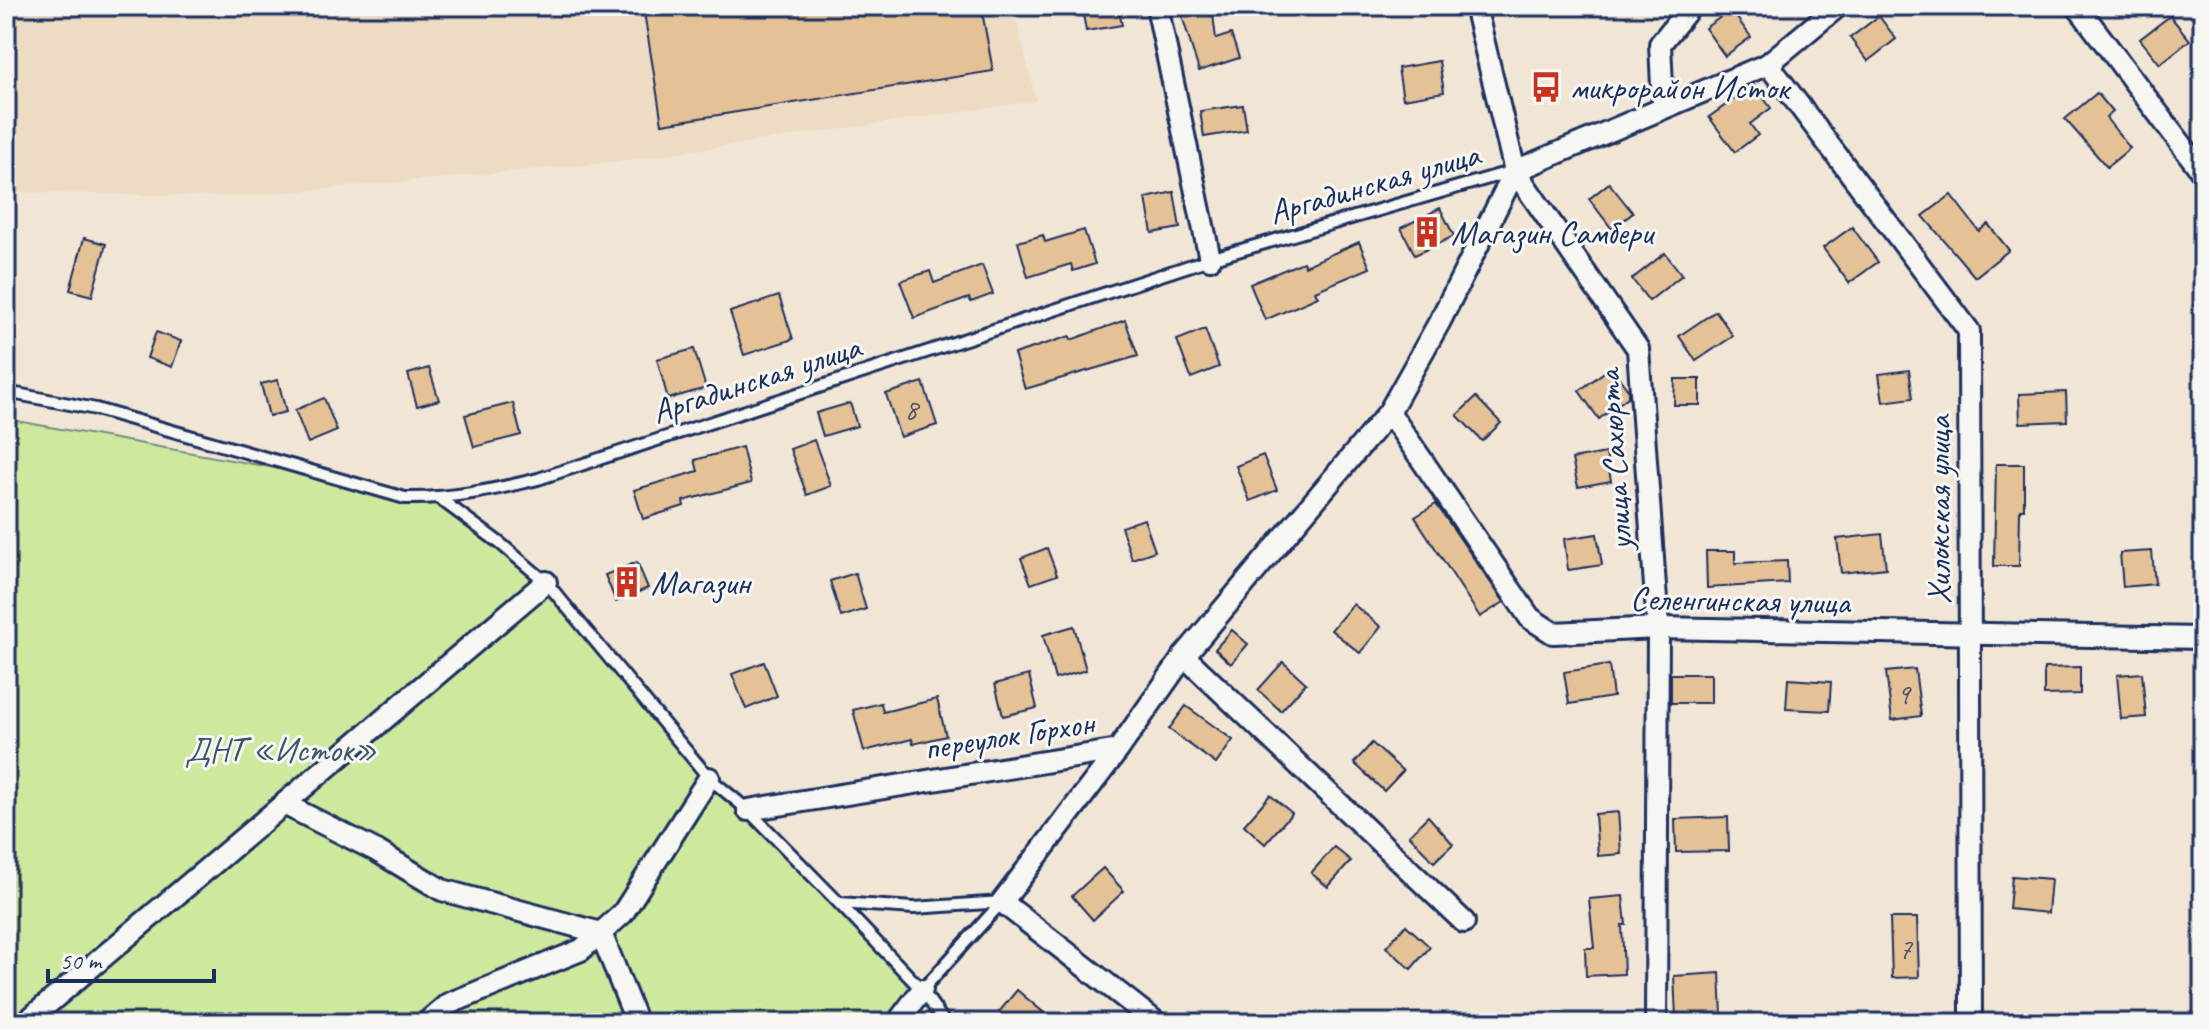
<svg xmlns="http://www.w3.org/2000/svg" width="2209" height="1029" font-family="Caveat,sans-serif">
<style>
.built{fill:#eddbc3}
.green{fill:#cee89e;stroke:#748c7e;stroke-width:2}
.building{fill:#e5c196;stroke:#1b2f5e;stroke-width:2}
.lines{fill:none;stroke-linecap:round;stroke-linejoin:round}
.service-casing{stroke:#1b2f5e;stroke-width:16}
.minor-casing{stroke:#1b2f5e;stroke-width:26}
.service{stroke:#f6f6f2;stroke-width:10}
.minor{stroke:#f6f6f2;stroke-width:20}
.labels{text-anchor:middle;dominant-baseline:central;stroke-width:6;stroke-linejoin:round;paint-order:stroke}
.number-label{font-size:30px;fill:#4e546c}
.poi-label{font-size:34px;fill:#1b2f5e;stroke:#f6f6f2;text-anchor:start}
.street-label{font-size:34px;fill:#1b2f5e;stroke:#f6f6f2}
.park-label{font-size:34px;fill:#3f546b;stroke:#f6f6f2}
</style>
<rect width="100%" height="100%" fill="#f1e6d6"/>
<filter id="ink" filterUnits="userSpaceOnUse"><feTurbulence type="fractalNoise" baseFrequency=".0125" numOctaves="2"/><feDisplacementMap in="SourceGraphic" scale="16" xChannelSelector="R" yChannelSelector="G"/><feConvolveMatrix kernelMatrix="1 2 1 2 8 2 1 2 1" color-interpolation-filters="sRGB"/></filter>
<g filter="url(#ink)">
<polygon class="built" points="6,6 1013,6 1036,101 605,163 235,197 6,192"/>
<polygon class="green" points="6,419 439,498 546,582 748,810 922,990 906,1023 6,1023"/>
<g class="building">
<polygon points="643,6 981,6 993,71 662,124"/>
<polygon points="1092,6 1118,6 1122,25 1086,31 1082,8"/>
<polygon points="1179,6 1212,6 1216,39 1231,34 1239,58 1199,71"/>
<polygon points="1731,10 1751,37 1725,56 1705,28"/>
<polygon points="1879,16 1896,39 1868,61 1850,38"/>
<polygon points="2170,16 2190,40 2160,64 2140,39"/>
<polygon points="1439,61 1444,92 1403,99 1398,68"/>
<polygon points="1754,85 1771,108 1750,124 1758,135 1735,152 1709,117"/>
<polygon points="2097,93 2113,112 2106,118 2130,148 2107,167 2065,119"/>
<polygon points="1243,105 1247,130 1204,137 1200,111"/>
<polygon points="1609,183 1633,213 1612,229 1589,199"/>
<polygon points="1174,192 1180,228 1152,233 1146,198"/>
<polygon points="1951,195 1979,231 1988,224 2009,250 1975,277 1923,216"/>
<polygon points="1440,208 1454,236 1415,255 1401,228"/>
<polygon points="1852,227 1878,262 1849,283 1823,248"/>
<polygon points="1084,230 1095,264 1073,271 1071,264 1028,277 1018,242 1043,235 1045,242"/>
<polygon points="84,238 106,244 92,296 70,290"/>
<polygon points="1359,242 1370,268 1315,291 1318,297 1265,320 1250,284 1303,262 1305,266"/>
<polygon points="1665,253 1682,275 1649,301 1632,279"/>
<polygon points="982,265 993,294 971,302 969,298 914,318 900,281 930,271 934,283"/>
<polygon points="779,296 793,339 744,355 730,312"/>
<polygon points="1716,311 1733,336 1696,361 1679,336"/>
<polygon points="1125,320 1138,356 1025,389 1014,354 1070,336 1071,340"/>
<polygon points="1205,329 1219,367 1191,378 1177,340"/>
<polygon points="156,332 181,341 172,367 147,358"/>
<polygon points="694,349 706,388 668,399 657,359"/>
<polygon points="1611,367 1628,390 1628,397 1599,419 1579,391"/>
<polygon points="429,368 439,400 417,406 408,374"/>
<polygon points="1909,370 1913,398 1883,402 1879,374"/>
<polygon points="1675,379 1700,379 1700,405 1674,405"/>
<polygon points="278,380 286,412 269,416 261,384"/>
<polygon points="923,382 937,425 900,437 886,394"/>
<polygon points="2066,392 2067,421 2020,423 2019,394"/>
<polygon points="1476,397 1501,423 1482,441 1457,415"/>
<polygon points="324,398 337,431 308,443 295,410"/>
<polygon points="513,403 521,435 474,447 465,415"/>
<polygon points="850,403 857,426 823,436 816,413"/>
<polygon points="814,440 831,486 807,495 790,449"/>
<polygon points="742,447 751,483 683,501 684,506 643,519 634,490 698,471 695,460"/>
<polygon points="1606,453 1611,481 1578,487 1572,459"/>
<polygon points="1263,455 1277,490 1250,501 1236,466"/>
<polygon points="1996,464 2024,464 2024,509 2020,509 2019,566 1994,566"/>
<polygon points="1436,504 1504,602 1480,617 1415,517"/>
<polygon points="1144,519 1155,551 1132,559 1121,527"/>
<polygon points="1597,534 1602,565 1568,570 1564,539"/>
<polygon points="1882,534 1886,568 1841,573 1837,539"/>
<polygon points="1047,548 1057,575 1031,584 1021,558"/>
<polygon points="1706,551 1735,551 1735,563 1787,561 1788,583 1707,588"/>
<polygon points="2152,551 2155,584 2123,587 2120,553"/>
<polygon points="637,562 648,588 616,602 605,575"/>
<polygon points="855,573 866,609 841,617 830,581"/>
<polygon points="1353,604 1381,627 1360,653 1331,630"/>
<polygon points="1074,626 1086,670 1055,679 1043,635"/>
<polygon points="1232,630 1248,644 1231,664 1215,649"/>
<polygon points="764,662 777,696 746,709 732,674"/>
<polygon points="1283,662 1306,683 1281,711 1258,690"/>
<polygon points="1609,665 1613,697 1569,704 1564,672"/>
<polygon points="2080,667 2080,694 2044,695 2044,668"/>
<polygon points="1915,669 1921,716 1892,720 1886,672"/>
<polygon points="2142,673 2146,717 2121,719 2117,675"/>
<rect x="1671" y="674" width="40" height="29"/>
<polygon points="1029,675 1037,708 1003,716 995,684"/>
<polygon points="1788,679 1831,682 1829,711 1786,709"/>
<polygon points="937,699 946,736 913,744 912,739 864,751 853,710 881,703 883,712"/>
<polygon points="1186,706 1233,740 1216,764 1169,729"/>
<polygon points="1372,743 1403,771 1384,791 1354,763"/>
<polygon points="1270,795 1292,813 1265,844 1244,825"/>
<polygon points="1618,812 1621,854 1598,856 1595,814"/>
<polygon points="1428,816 1453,844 1434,862 1409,835"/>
<polygon points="1728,817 1729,851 1676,852 1675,819"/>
<polygon points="1334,847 1351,861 1328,887 1311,873"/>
<polygon points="1103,868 1124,891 1093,920 1072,896"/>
<polygon points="2012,876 2051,879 2048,913 2009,909"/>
<polygon points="1623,896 1626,925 1622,925 1624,974 1586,976 1585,948 1594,948 1589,899"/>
<polygon points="1890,918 1917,918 1919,977 1892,978"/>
<polygon points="1406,925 1430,947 1411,969 1386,947"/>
<polygon points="1720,973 1722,1015 1676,1017 1674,976"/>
<polygon points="1017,990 1044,1013 1036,1023 1012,1023 999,1012"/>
</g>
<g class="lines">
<defs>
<g id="service">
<path d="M6 392 96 409 405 498C451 499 493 490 538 479L1210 259 1513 171"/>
<polyline points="439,498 501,544 546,582 709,778 748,810 839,903 914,908 1002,902"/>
<polyline points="839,903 922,990"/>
<polyline points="945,1023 922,990 1002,902"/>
</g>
<g id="minor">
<polyline points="1157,6 1210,259"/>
<polyline points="1475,6 1515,171 1638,349 1658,628 1656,1023"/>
<polyline points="2077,6 2203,173"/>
<polyline points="1768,64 1969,331 1971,1023"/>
<polyline points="1663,107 1660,44 1691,6"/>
<polyline points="1515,171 1768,64 1838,6"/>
<polyline points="1389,412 1530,618 1553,633 1658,628 2203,638"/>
<polyline points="1184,656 1389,412 1440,321 1515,171"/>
<polyline points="1118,750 1002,902 1157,1023"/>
<polyline points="284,804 375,850 442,890 601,933 637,1023"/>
<polyline points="748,810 1118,750 1184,656 1464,922"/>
<polyline points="25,1023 546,582"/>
<polyline points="426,1023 448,1004 581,950 601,933 623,913 709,778"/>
<polyline points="897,1023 922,990"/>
</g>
</defs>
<use href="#service" class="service-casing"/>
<use href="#minor" class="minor-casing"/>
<use href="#service" class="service"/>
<use href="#minor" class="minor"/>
</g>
</g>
<defs>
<symbol id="bus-bare" viewBox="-9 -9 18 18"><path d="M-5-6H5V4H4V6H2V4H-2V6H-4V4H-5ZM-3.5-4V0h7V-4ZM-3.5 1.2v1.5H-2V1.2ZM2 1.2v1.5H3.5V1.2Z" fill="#c8321e" stroke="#f6f6f2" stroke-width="2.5" paint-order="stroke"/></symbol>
<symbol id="building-bare" viewBox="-9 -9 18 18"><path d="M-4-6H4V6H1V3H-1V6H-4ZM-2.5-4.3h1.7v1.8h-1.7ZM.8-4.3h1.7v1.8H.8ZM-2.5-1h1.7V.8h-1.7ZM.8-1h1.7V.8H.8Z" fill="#c8321e" stroke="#f6f6f2" stroke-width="2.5" paint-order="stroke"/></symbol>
</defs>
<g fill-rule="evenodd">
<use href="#bus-bare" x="1524" y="65" width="44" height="44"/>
<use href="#building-bare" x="1405" y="210" width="44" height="44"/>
<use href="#building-bare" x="605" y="560" width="44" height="44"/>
</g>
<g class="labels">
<g class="number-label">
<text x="911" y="409">8</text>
<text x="1903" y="694">9</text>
<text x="1905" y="948">7</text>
</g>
<g class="poi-label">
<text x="1570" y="87">микрорайон Исток</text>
<text x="1451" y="232">Магазин Самбери</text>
<text x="651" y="582">Магазин</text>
</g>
<g class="street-label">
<text transform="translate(1374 183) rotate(-16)">Аргадинская улица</text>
<text transform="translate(756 379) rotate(-18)">Аргадинская улица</text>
<text transform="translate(1614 460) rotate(-94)">улица Сахюрта</text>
<text transform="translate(1938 510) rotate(-90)">Хилокская улица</text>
<text transform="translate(1740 600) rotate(1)">Селенгинская улица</text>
<text transform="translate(1009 735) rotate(-9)">переулок Горхон</text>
</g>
<g class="park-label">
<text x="281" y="749">ДНТ «Исток»</text>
</g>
</g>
<rect width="2209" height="1029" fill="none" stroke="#f6f6f2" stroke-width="32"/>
<rect x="16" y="16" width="2177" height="997" fill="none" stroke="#1b2f5e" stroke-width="3" filter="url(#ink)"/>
<path d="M48 969v12h166v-12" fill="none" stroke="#1b2f5e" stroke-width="4"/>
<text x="60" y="969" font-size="24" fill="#1b2f5e" stroke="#f6f6f2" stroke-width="6" paint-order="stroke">50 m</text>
</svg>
